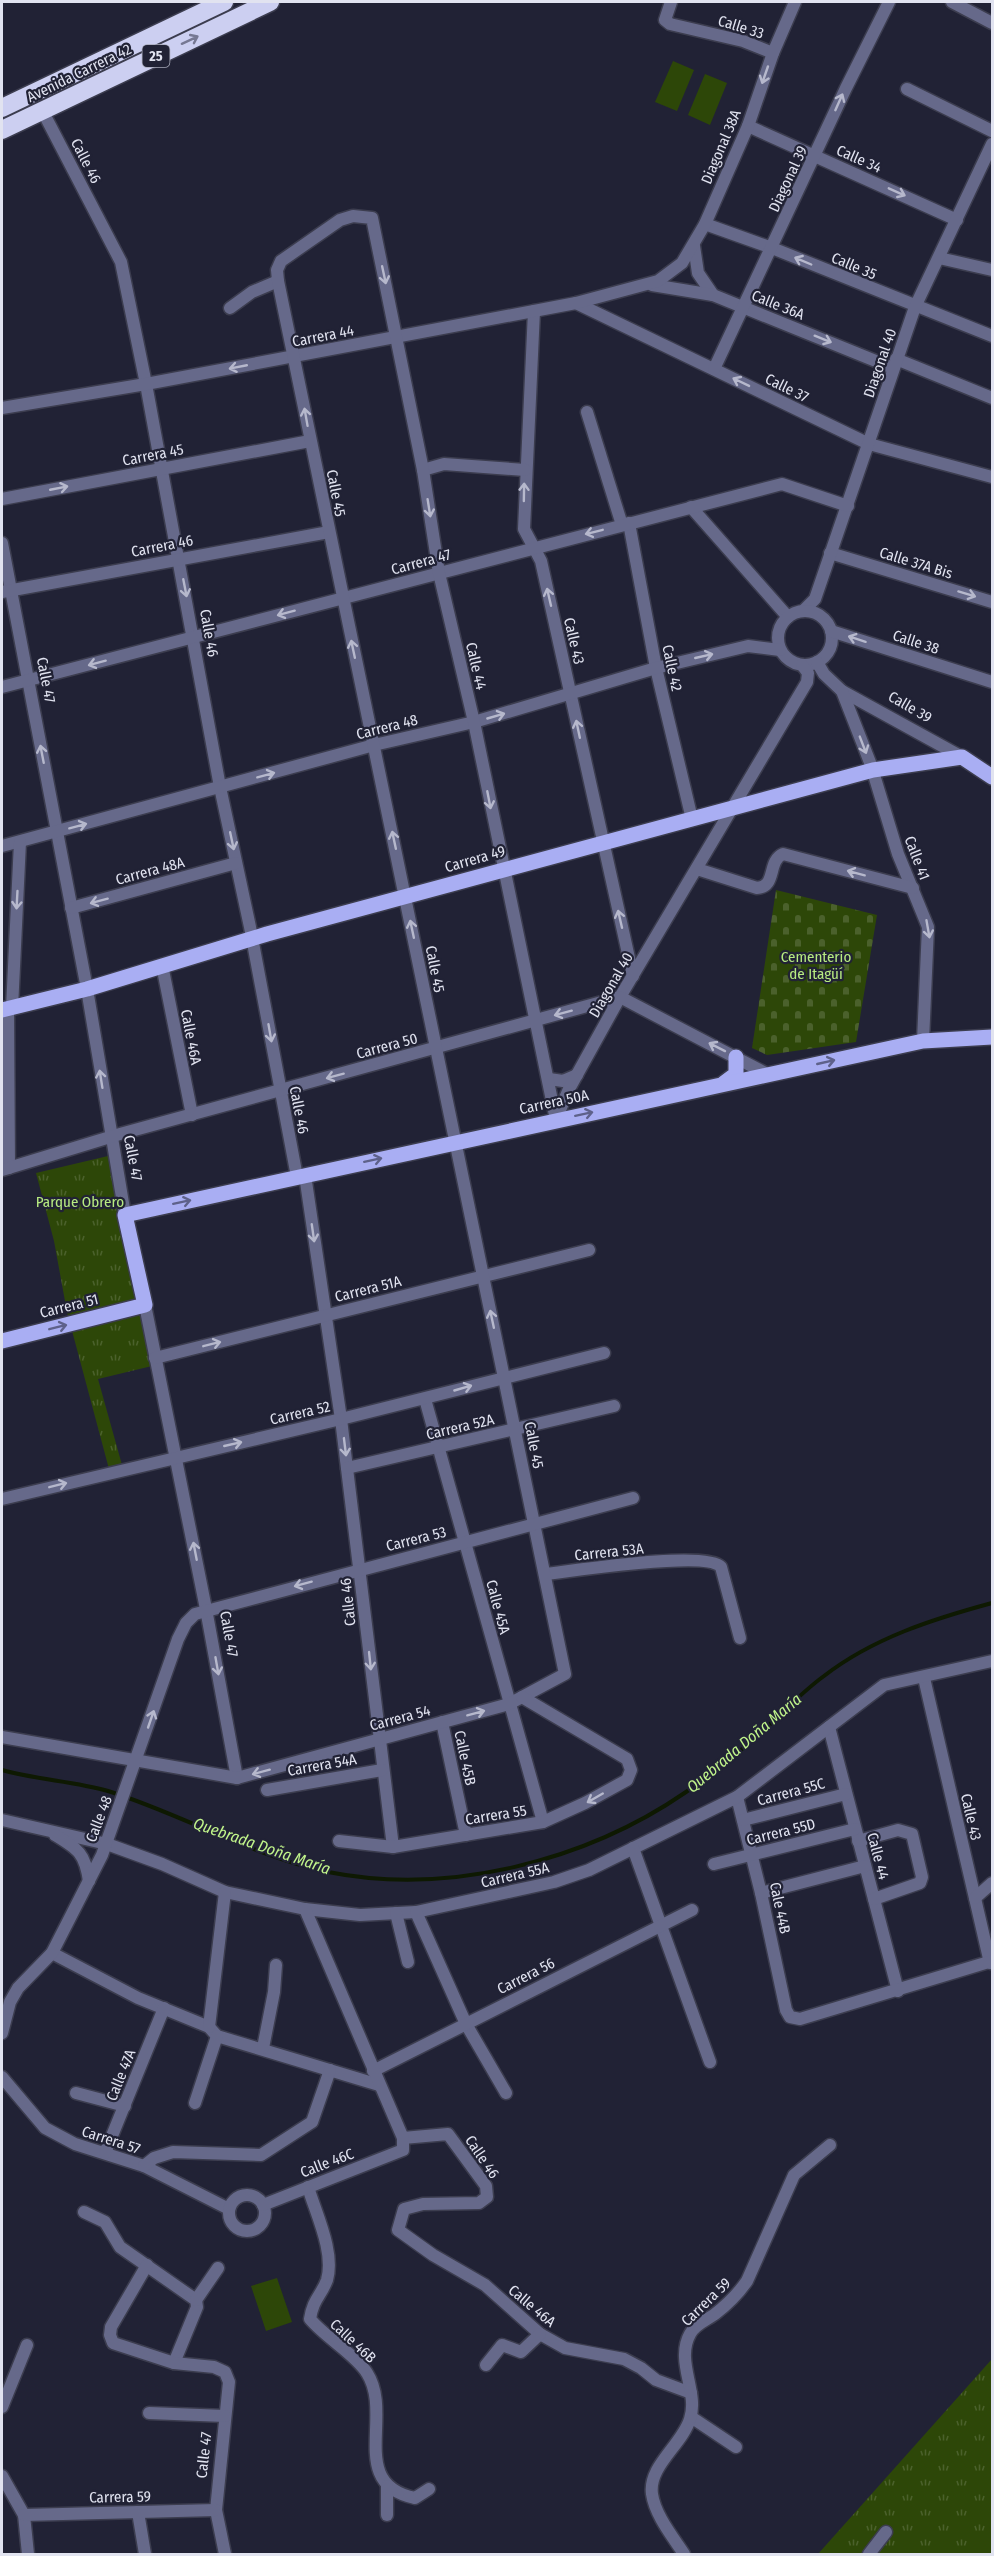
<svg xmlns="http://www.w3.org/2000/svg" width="994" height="2556" font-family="'Fira Sans Condensed',sans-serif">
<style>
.cemetery{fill:url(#cemetery-stones)}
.park{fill:url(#park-tufts)}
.pitch{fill:#2d4708}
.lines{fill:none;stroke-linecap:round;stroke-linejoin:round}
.stream{stroke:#0e1902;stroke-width:4}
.minor-casing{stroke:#3c3d4f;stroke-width:15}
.major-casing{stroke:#3c3d4f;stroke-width:18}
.highway-casing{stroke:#3c3d4f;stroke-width:21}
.minor{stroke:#66698a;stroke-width:12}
.major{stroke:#a9aef3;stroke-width:15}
.highway{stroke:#cccff1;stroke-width:18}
.oneway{stroke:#767893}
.oneway2{stroke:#b6b8cc}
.oneway3{stroke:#5e618a}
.labels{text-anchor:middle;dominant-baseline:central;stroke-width:4.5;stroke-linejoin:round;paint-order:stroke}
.shield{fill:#212235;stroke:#a7a9b8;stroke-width:1.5}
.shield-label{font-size:14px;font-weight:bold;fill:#e1e3f0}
.street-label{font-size:15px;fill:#e1e3f0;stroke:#212235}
.park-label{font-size:15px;fill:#b7eb81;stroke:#212235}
.water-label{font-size:16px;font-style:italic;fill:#c1f58b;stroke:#212235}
</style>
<defs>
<pattern id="cemetery-stones" width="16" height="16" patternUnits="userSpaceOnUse" patternTransform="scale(1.5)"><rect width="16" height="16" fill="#2d4708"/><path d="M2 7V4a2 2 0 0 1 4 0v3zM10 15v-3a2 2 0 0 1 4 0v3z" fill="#4b612c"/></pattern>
<pattern id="park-tufts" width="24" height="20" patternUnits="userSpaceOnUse" patternTransform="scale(1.5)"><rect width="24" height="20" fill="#2d4708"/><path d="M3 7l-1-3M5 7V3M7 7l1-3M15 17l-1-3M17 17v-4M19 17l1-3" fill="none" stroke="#4b612c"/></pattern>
</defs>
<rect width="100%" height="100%" fill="#212235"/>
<polygon class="cemetery" points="776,890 877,915 856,1042 767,1055 752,1048"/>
<g class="park">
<polygon points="108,1156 152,1366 98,1379 122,1465 109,1469 67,1312 54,1241 36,1173"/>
<polygon points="992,2359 992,2554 818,2554"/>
</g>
<g class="pitch">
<polygon points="673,61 694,70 677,111 655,102"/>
<polygon points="705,74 727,83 710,125 688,115"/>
<polygon points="277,2278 292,2322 266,2331 251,2286"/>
</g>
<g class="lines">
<path class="stream" d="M2 1770C37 1780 74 1781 108 1791 182 1814 252 1856 328 1872 449 1896 586 1861 686 1792 710 1776 733 1757 755 1738 778 1718 799 1694 824 1676 873 1638 933 1619 992 1603"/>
<defs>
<g id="minor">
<polyline points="671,2 665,20 670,24 743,41 773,53"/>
<polyline points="952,2 992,23"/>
<polyline points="907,89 992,131"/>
<polyline points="42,110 121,262 146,384 220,787 250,927 297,1177"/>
<polyline points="748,126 957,220"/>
<polyline points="705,224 772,248 992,336"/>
<polyline points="694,246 698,273 713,295"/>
<polyline points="939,258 992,270"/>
<polyline points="652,285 713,295 893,368"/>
<polyline points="576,303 869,444 992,477"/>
<polyline points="230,308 252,292 278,281"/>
<polyline points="534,311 524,529 541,561 633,976"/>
<polyline points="896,359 992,398"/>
<polyline points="714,369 846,88 889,2"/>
<polyline points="2,408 146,384 576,303 658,281 682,263 705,224 748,126 773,53 795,2"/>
<polyline points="587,412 622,525"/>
<polyline points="423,470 444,464 525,470"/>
<polyline points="2,499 310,441"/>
<polyline points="691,507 788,617"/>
<polyline points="629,523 656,668 692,819"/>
<polyline points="2,543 87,989 125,1215"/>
<polyline points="830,553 992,602"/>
<polyline points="2,592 329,532"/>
<polyline points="803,611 815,599 915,307 992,144"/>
<circle cx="805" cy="638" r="27"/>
<polyline points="831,631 992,682"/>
<polyline points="817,662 824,674 842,691 962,757"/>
<polyline points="2,687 782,484 848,506"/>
<polyline points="842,691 871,765 898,854 928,927 923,1041"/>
<polyline points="2,846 374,745 474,722 656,668 748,646 780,650"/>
<path d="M697 869 757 888C777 887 767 861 783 854L913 888"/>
<polyline points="71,908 236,863"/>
<polyline points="162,965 192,1115"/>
<polyline points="12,1008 20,842"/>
<polyline points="8,1009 9,1168"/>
<polyline points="549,1079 563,1081 577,1075"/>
<polyline points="556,1119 569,1089 620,997 807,682 808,673 802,665"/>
<polyline points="2,1170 120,1134 620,997 769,1075"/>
<polyline points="305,1175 341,1419 393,1847"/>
<polyline points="145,1305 206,1609 237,1778"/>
<polyline points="155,1358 589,1250"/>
<polyline points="425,1399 543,1822"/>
<polyline points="347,1468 614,1406"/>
<polyline points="2,1499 341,1419 604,1353"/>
<path d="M545 1574C573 1571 706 1550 721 1567L740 1638"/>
<polyline points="924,1678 990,1963"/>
<polyline points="442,1722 466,1835"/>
<polyline points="829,1727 898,1991"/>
<polyline points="2,1737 237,1778 509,1704 565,1674 278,281 277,270 281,261 340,220 353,216 372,218 423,470 439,573 474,722 556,1120"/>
<polyline points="267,1790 382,1770"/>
<polyline points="737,1797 761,1893 786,2010 790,2017 800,2019 992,1961"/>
<polyline points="2,1820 107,1844 162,1864 225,1892 305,1909 360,1915 416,1912 554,1882 589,1870 737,1797 884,1685 992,1661"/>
<polyline points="743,1820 846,1794"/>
<path d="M55 1835C78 1849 85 1853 89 1881"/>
<polyline points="339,1841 393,1847 543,1822 585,1803 627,1780 631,1770 627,1759 522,1697"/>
<polyline points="858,1841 898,1830 912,1834 922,1877 920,1883 874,1899"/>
<polyline points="633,1848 710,2062"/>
<polyline points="714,1864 855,1829"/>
<polyline points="761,1893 865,1866"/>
<polyline points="975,1898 992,1883"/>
<polyline points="416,1912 466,2024 506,2093"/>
<polyline points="396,1913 408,1962"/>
<polyline points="52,1953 138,1998 209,2027 217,2036 379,2085"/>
<polyline points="209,2027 225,1892"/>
<polyline points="2,2033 10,2002 18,1988 52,1953 102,1855 178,1639 186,1623 195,1614 633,1498"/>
<polyline points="263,2048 274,1992 276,1965"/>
<polyline points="373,2071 692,1910"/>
<polyline points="2,2077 45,2128 75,2144 144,2166 229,2209"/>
<polyline points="76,2093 125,2106"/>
<polyline points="195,2103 217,2036"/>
<polyline points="403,2138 448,2134 486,2186 487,2197 479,2203 423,2204 404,2209 398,2230 433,2255 485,2285 540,2334 565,2348 624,2359 641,2368 656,2380 691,2393"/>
<polyline points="105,2153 164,2008"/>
<polyline points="144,2166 154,2158 173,2152 261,2155 312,2122 330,2070"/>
<path d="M308 2187C316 2214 335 2252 327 2280 321 2296 313 2299 310 2319 326 2338 356 2355 367 2373 394 2415 347 2484 415 2498L429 2489"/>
<circle cx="247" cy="2213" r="18"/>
<polyline points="263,2205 403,2150 403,2138 305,1909"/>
<polyline points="84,2212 105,2222 120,2247 196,2300 197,2307 174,2363"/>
<polyline points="147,2265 111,2327 110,2335 113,2343 174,2363 214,2367 225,2372 229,2382 216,2510 225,2554"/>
<polyline points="196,2300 218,2268"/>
<polyline points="486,2365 502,2345 521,2352 540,2334"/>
<polyline points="2,2407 27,2345"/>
<polyline points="149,2413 225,2416"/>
<polyline points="691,2417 736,2447"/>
<polyline points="2,2476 24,2515 28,2554"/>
<polyline points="138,2512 145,2554"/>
<polyline points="24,2515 216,2510"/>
<polyline points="387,2515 387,2486"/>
<path d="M684 2554C673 2537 655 2515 652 2494 648 2466 682 2445 690 2419 699 2392 675 2361 690 2334 695 2324 707 2320 715 2314 728 2304 738 2294 747 2281L794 2175 830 2145"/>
<polyline points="869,2554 886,2532"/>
</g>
<g id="major">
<polyline points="2,1010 87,989 267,934 873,770 962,757 992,777"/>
<polyline points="724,1083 736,1074 736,1057"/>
<polyline points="2,1341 145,1305 125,1215 923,1041 992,1037"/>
</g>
<g id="highway">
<polyline points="2,108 224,2"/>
<polyline points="2,130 270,2"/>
</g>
</defs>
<use href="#minor" class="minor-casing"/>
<use href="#major" class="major-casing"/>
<use href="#highway" class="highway-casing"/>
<use href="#minor" class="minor"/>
<use href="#major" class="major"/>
<use href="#highway" class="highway"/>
</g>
<defs><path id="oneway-shaft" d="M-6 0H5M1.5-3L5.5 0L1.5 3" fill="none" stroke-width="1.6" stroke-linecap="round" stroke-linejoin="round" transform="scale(1.5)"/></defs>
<use class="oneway" href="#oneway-shaft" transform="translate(190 40) rotate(-25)"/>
<g class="oneway2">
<use href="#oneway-shaft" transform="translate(765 75) rotate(109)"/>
<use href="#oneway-shaft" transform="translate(839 102) rotate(-66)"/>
<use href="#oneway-shaft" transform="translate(897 192) rotate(24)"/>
<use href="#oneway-shaft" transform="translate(803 261) rotate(-157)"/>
<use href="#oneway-shaft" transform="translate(384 275) rotate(78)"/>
<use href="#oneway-shaft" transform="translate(823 339) rotate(22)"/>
<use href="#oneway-shaft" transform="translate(238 367) rotate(169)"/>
<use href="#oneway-shaft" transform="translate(741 382) rotate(-154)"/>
<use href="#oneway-shaft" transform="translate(306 417) rotate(-100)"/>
<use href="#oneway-shaft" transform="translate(59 488) rotate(-11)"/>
<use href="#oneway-shaft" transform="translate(524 492) rotate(-89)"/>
<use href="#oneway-shaft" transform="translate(429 508) rotate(81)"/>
<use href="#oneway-shaft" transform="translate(594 532) rotate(166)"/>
<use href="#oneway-shaft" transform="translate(185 588) rotate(79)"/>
<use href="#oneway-shaft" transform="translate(967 594) rotate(17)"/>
<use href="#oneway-shaft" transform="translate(549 597) rotate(-103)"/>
<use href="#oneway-shaft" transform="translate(286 613) rotate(165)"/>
<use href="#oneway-shaft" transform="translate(857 639) rotate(-162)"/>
<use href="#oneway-shaft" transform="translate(353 649) rotate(-102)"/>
<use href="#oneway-shaft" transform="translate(704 656) rotate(-13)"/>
<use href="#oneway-shaft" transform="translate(97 663) rotate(165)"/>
<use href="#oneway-shaft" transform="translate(496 716) rotate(-16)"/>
<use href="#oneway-shaft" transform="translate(578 729) rotate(-102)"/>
<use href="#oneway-shaft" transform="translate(863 745) rotate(69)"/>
<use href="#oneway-shaft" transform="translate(42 754) rotate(-101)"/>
<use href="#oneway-shaft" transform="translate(266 775) rotate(-15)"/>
<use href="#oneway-shaft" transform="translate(489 800) rotate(79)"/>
<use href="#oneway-shaft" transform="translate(78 826) rotate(-15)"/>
<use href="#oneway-shaft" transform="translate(394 840) rotate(-102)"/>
<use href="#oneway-shaft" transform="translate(232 841) rotate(78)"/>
<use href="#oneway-shaft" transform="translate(856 873) rotate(-165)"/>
<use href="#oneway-shaft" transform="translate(17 900) rotate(93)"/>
<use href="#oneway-shaft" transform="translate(99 901) rotate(165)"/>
<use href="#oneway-shaft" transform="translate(620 919) rotate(-103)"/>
<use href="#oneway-shaft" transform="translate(412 929) rotate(-102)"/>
<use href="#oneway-shaft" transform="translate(928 929) rotate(80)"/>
<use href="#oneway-shaft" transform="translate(563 1013) rotate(165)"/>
<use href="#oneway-shaft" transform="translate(270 1033) rotate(80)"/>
<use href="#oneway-shaft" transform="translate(717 1047) rotate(-153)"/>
<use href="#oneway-shaft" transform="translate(335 1076) rotate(165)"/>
<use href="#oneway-shaft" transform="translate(101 1079) rotate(-99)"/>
<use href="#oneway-shaft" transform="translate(313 1233) rotate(82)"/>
<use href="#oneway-shaft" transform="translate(492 1319) rotate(-102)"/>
<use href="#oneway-shaft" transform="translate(212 1344) rotate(-14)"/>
<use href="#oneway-shaft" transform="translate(463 1388) rotate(-16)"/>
<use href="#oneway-shaft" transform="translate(233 1444) rotate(-13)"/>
<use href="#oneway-shaft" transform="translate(345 1447) rotate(83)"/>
<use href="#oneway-shaft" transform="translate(58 1485) rotate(-14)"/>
<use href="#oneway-shaft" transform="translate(195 1551) rotate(-101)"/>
<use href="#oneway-shaft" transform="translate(303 1584) rotate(165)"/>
<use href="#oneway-shaft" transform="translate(370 1661) rotate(84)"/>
<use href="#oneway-shaft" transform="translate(217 1666) rotate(80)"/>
<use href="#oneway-shaft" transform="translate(476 1713) rotate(-15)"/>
<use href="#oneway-shaft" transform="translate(151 1719) rotate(-71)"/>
<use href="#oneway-shaft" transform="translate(261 1772) rotate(165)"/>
<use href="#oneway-shaft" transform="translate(595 1798) rotate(150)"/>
</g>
<g class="oneway3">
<use href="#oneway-shaft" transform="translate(826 1062) rotate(-13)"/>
<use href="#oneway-shaft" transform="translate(584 1114) rotate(-12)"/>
<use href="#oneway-shaft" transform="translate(373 1160) rotate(-12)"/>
<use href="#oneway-shaft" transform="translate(182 1202) rotate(-12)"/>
<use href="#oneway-shaft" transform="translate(58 1327) rotate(-14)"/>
</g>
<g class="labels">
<rect class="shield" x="142.5" y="45" width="27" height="22" rx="4.5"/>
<g class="shield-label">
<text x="156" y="56">25</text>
</g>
<g class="street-label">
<text transform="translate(741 27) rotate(17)">Calle 33</text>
<text transform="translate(79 73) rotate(-26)">Avenida Carrera 42</text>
<text transform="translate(721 147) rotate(-67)">Diagonal 38A</text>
<text transform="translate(859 159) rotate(24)">Calle 34</text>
<text transform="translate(86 161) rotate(63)">Calle 46</text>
<text transform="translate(788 179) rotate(-65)">Diagonal 39</text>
<text transform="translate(854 266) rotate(23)">Calle 35</text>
<text transform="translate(778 305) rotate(22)">Calle 36A</text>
<text transform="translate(323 336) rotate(-11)">Carrera 44</text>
<text transform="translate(880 363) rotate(-71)">Diagonal 40</text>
<text transform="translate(787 388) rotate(26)">Calle 37</text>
<text transform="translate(153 455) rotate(-11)">Carrera 45</text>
<text transform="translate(336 493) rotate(79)">Calle 45</text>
<text transform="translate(162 546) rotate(-11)">Carrera 46</text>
<text transform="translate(421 562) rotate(-15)">Carrera 47</text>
<text transform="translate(916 563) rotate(17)">Calle 37A Bis</text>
<text transform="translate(209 633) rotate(80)">Calle 46</text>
<text transform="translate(574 641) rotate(77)">Calle 43</text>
<text transform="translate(916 642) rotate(18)">Calle 38</text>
<text transform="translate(476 666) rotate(77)">Calle 44</text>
<text transform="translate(672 668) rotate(78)">Calle 42</text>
<text transform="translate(46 680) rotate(79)">Calle 47</text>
<text transform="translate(910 707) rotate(30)">Calle 39</text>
<text transform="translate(387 727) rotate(-14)">Carrera 48</text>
<text transform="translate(917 858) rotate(69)">Calle 41</text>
<text transform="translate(475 859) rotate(-16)">Carrera 49</text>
<text transform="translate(150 871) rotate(-15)">Carrera 48A</text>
<text transform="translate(435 969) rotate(79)">Calle 45</text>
<text transform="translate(611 985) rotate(-60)">Diagonal 40</text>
<text transform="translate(191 1037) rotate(79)">Calle 46A</text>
<text transform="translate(387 1046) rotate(-15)">Carrera 50</text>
<text transform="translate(554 1102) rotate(-12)">Carrera 50A</text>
<text transform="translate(299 1110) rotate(79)">Calle 46</text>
<text transform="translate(133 1158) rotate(79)">Calle 47</text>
<text transform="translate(368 1289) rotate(-14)">Carrera 51A</text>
<text transform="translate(69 1306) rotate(-14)">Carrera 51</text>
<text transform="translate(300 1413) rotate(-13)">Carrera 52</text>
<text transform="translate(460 1427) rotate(-13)">Carrera 52A</text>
<text transform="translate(534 1445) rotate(79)">Calle 45</text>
<text transform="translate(416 1539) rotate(-14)">Carrera 53</text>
<text transform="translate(609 1552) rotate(-6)">Carrera 53A</text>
<text transform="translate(348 1602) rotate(-96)">Calle 46</text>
<text transform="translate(498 1607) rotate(75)">Calle 45A</text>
<text transform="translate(229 1634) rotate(80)">Calle 47</text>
<text transform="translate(400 1718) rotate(-15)">Carrera 54</text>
<text transform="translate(465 1758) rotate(78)">Calle 45B</text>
<text transform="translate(322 1765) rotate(-10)">Carrera 54A</text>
<text transform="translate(791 1792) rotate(-15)">Carrera 55C</text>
<text transform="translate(496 1815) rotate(-9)">Carrera 55</text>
<text transform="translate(971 1817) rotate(77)">Calle 43</text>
<text transform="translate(99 1819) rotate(-69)">Calle 48</text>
<text transform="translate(781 1832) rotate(-14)">Carrera 55D</text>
<text transform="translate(878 1856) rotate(75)">Calle 44</text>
<text transform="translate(515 1875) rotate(-13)">Carrera 55A</text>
<text transform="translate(780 1908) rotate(78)">Cale 44B</text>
<text transform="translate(526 1976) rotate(-27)">Carrera 56</text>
<text transform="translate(121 2075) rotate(-68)">Calle 47A</text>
<text transform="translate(111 2140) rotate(18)">Carrera 57</text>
<text transform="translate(482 2157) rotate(56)">Calle 46</text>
<text transform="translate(327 2163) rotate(-21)">Calle 46C</text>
<text transform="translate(706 2302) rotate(-44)">Carrera 59</text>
<text transform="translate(532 2306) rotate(40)">Calle 46A</text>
<text transform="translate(353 2341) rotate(43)">Calle 46B</text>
<text transform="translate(204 2455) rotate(-84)">Calle 47</text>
<text transform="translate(120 2497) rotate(-1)">Carrera 59</text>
</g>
<g class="park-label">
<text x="816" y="957">Cementerio<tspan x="816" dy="17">de Itagüí</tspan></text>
<text x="80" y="1202">Parque Obrero</text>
</g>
<g class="water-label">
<text transform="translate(744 1743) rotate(-40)">Quebrada Doña María</text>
<text transform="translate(262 1846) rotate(19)">Quebrada Doña María</text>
</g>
</g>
<rect width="994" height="2556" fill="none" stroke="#e1e3f0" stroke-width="6"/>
</svg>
